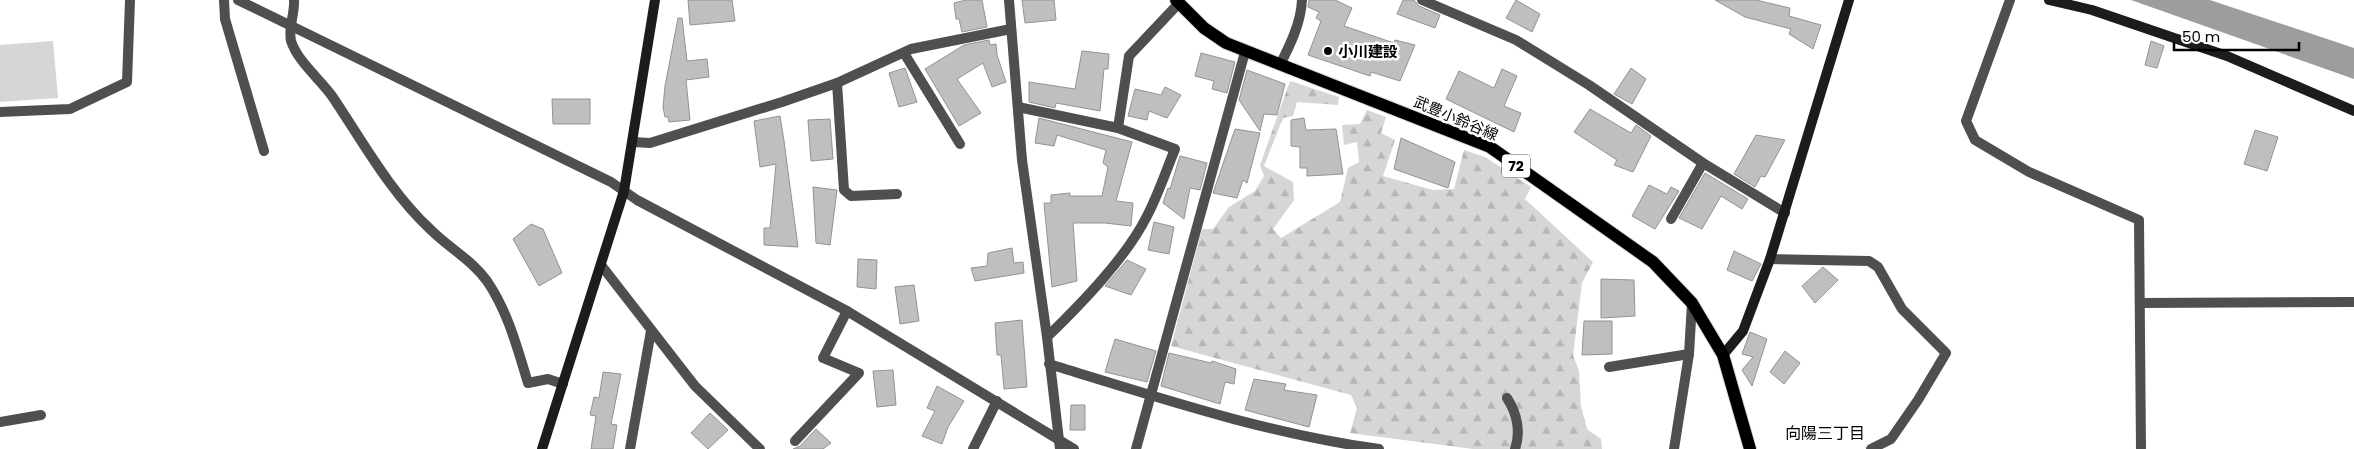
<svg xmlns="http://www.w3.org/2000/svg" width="2354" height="449" font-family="Poppins,'Noto Sans JP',sans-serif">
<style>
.forest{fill:url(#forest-firs)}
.garden{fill:#d6d6d6}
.water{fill:#9d9d9d}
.building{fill:#bfbfbf;stroke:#939393}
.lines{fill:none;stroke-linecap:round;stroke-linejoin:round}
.primary-casing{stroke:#dbdbdb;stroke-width:14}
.street{stroke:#4f4f4f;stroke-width:10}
.secondary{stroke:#1c1c1c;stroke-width:10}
.primary{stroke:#000;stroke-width:12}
.poi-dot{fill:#000;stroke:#fff;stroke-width:2}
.labels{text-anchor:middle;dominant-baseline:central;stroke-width:5;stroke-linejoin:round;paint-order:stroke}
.shield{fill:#fff;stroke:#4c4c4c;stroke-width:1}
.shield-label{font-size:14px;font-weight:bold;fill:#000}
.poi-label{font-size:15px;font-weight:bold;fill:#000;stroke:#fff;text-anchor:start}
.street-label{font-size:15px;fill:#000;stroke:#fff}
.neighbourhood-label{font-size:16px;fill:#000;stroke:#fff}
</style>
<defs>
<pattern id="forest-firs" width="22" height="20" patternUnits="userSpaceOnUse" patternTransform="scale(1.25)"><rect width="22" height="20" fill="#d6d6d6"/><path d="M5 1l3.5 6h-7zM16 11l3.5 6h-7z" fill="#b6b6b6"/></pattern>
</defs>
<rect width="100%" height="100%" fill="#fff"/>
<polygon class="forest" points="1290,81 1339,97 1338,105 1297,102 1293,116 1283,118 1264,166 1293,182 1294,200 1273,229 1281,238 1340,202 1348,168 1359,162 1357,142 1344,145 1342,125 1360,124 1367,110 1386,117 1381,133 1395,140 1383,176 1433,190 1454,189 1464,150 1485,157 1531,187 1525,199 1593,262 1582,283 1573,355 1579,371 1581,406 1587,429 1601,439 1602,449 1473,449 1350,433 1357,408 1351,395 1171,346 1202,229 1213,229 1229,207 1255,191 1264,176 1260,165"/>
<polygon class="garden" points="53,41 58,98 0,102 0,45"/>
<polygon class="water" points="2131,0 2210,0 2354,48 2354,79"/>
<g class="building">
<polygon points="688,0 732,0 735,21 690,25"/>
<polygon points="966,0 982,0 987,27 962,32 959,19 956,19 954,3"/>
<polygon points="1022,0 1054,0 1056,20 1025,23"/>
<polygon points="1309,0 1335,0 1352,8 1344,26 1394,43 1395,40 1415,45 1400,81 1371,72 1370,76 1308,55 1321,21 1316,18 1319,12 1308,7"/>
<polygon points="1403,0 1414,0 1419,6 1440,15 1435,28 1397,14"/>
<polygon points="1516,0 1540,14 1532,32 1506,18"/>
<polygon points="1715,0 1756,0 1790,8 1789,16 1821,25 1813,49 1789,34 1791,29 1745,17"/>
<polygon points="678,18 682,18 687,61 707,59 709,77 686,80 690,120 669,122 668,117 665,117 663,107 665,86"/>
<polygon points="989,40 990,45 996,44 997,55 1006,82 992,87 983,63 957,79 981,113 959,126 925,69 964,45"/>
<polygon points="2151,41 2164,46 2157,68 2145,65"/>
<polygon points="1082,51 1109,54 1108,69 1104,69 1100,111 1056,103 1055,108 1029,102 1029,82 1075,89"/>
<polygon points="1201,53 1235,62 1227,93 1212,89 1214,81 1195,76"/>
<polygon points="905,68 917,102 899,107 889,73"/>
<polygon points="1631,68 1646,79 1632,104 1614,94"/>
<polygon points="1502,69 1517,76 1504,106 1521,113 1514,132 1446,99 1459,71 1494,88"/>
<polygon points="1247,70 1285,84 1277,115 1264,114 1260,131 1239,100"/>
<polygon points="1165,87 1181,95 1167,118 1149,111 1147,120 1128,116 1135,89 1161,95"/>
<polygon points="552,99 590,99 590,124 553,124"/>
<polygon points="1590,109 1631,133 1636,125 1651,136 1633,172 1614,165 1617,160 1574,132"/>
<polygon points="780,116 784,141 798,247 764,245 764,228 770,228 776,164 760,167 754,121"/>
<polygon points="1039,118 1132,142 1116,201 1133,203 1131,226 1105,223 1073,223 1077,281 1052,287 1044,203 1051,203 1051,195 1070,193 1070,196 1102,196 1108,167 1103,163 1106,150 1057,135 1054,146 1035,143"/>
<polygon points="1304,118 1306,130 1336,129 1343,174 1307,176 1307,168 1300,168 1300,147 1291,146 1291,120"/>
<polygon points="830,119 833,159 811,161 808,120"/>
<polygon points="1235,129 1260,133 1247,183 1243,180 1237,198 1213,193"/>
<polygon points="2255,130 2278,137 2267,171 2244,164"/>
<polygon points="1756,135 1785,140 1765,177 1761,176 1755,187 1734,174"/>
<polygon points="1401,138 1455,162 1448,188 1394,169"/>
<polygon points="1180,156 1207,163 1200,190 1190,188 1184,219 1163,203 1168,188 1170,189"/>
<polygon points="1705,173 1748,199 1742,209 1721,196 1702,229 1679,218"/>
<polygon points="1649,185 1667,194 1671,187 1679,191 1655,229 1632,216"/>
<polygon points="813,187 837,190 830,245 816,243"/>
<polygon points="1154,222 1174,227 1169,254 1148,250"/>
<polygon points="531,224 543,229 562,273 539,286 513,239"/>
<polygon points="1012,248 1014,263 1023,262 1024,273 975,281 971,268 987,266 988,253"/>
<polygon points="1734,251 1761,264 1752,281 1727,270"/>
<polygon points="858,259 877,260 876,289 857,287"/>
<polygon points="1127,260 1146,269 1131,295 1105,286"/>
<polygon points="1823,267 1838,280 1815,303 1802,286"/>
<polygon points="1601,279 1634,280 1635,316 1601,318"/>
<polygon points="914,285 919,321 900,324 895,287"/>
<polygon points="1022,320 1027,387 1004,389 1001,355 997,355 995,323"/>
<polygon points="1584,321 1612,321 1612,354 1582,355"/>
<polygon points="1750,332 1767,339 1752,386 1742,370 1753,357 1742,354"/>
<polygon points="1115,339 1156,351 1147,382 1105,372"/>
<polygon points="1785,351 1800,363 1784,384 1770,372"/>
<polygon points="1169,353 1211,363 1212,361 1236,369 1234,384 1225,382 1220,404 1161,386"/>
<polygon points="893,370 896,405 877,407 873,371"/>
<polygon points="603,372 621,374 611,424 617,425 613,449 591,449 596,416 590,415 594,397 599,398"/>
<polygon points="1254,379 1286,384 1284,390 1317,395 1309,427 1245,410"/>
<polygon points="937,386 964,401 948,427 942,444 922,436 935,411 927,408"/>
<polygon points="1071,405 1085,405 1085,430 1070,430"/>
<polygon points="710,413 728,430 708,449 691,433"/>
<polygon points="816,429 831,443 823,449 793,449 800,446"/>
</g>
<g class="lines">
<defs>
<polyline id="primary" points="1176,0 1204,28 1226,43 1490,147 1653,262 1692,303 1723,355 1750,449"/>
</defs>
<use href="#primary" class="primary-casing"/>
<g class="street">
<polyline points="224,0 225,19 264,151"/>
<polyline points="238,0 611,182 637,200 847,311 1074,449"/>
<path d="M294 0C295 13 288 28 291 41 298 62 320 79 332 96 363 142 390 192 431 230 449 248 472 260 487 281 508 312 517 347 528 383L548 379 563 384"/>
<polyline points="1009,0 1022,160 1047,337 1060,449"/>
<polyline points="1422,0 1516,40 1589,85 1703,163 1785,213"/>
<polyline points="2010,0 1966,121 1975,140 2029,172 2139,220 2141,449"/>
<polyline points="904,53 960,144"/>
<path d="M1280 65C1290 45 1301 23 1302 0"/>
<polyline points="837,83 844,190 851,196 897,194"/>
<path d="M1018 107 1118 128 1175 149C1166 171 1158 195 1147 216 1126 258 1081 304 1047 337"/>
<polyline points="0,112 70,109 127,82 130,0"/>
<polyline points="1118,128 1129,56 1179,3"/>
<polyline points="633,142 650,143 782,102 837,83 911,49 1011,29"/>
<polyline points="1671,219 1703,163"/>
<polyline points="1770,259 1869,261 1878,267 1902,309 1946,353 1918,400 1891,439 1871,449"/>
<polyline points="601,265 695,386 760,449"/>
<polyline points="2140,303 2354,302"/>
<path d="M1049 364C1157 397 1267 434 1379 449"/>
<polyline points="1609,367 1689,354"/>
<path d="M1507 398C1517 413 1521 432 1515 449"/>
<polyline points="0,422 41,415"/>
<polyline points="795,441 859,373 823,358 847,311"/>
<polyline points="630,449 651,331"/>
<polyline points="973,449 997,401"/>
<polyline points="1136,449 1245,52"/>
<polyline points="1674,449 1689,354 1692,303"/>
</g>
<g class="secondary">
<polyline points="2049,0 2092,10 2227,56 2354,111"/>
<polyline points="1723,355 1743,331 1770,259 1849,0"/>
<polyline points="542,449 624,191 655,0"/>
</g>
<use href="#primary" class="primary"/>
</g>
<circle class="poi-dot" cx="1328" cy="51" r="5"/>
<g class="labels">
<rect class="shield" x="1502" y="154.5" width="28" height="23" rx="4"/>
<g class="shield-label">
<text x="1516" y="166">72</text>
</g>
<g class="poi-label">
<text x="1338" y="51">小川建設</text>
</g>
<g class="street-label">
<text transform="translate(1456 118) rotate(23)">武豊小鈴谷線</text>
</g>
<g class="neighbourhood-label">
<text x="1825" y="433">向陽三丁目</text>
</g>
</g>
<path d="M2174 42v8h125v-8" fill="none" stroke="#000000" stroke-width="2.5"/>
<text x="2182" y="42" font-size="15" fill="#000000" stroke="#ffffff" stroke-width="4" paint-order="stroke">50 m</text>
</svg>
